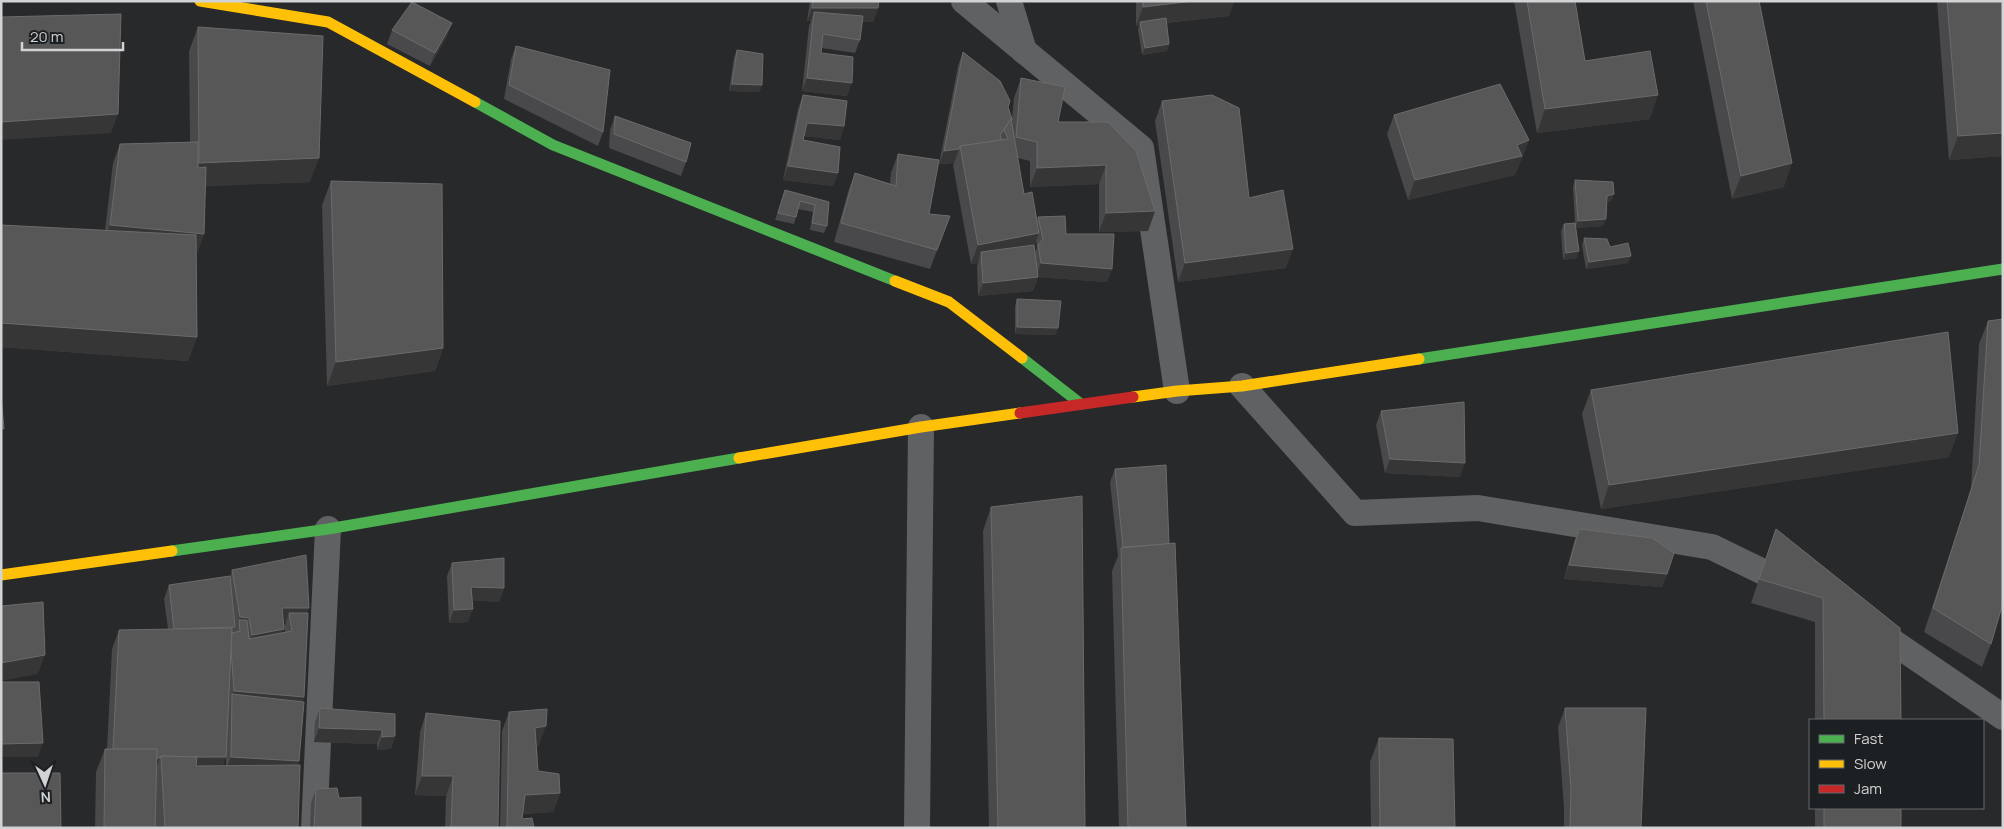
<svg xmlns="http://www.w3.org/2000/svg" width="2004" height="829" font-family="Manrope,sans-serif">
<style>
.lines{fill:none;stroke-linecap:round;stroke-linejoin:round}
.street{stroke:#606162;stroke-width:26}
.fast{stroke:#4caf50;stroke-width:11}
.slow{stroke:#ffc107;stroke-width:11}
.jam{stroke:#c62828;stroke-width:11}
.wall{fill:#49484a;fill-rule:evenodd}
.shaded-wall{fill:#363637}
.building{fill:#585758;stroke:#6b6b6c}
</style>
<rect width="100%" height="100%" fill="#28292b"/>
<g class="lines">
<g class="street">
<polyline points="964,1 1141,148 1177,391"/>
<polyline points="1009,1 1024,51"/>
<polyline points="1242,386 1355,513 1478,508 1712,547 1792,586"/>
<polyline points="1871,627 2003,717"/>
<polyline points="314,828 328,529"/>
<polyline points="917,828 921,427"/>
</g>
<g class="fast">
<polyline points="475,102 553,145 895,281"/>
<polyline points="1022,358 1081,404"/>
<polyline points="1419,359 2003,269"/>
<polyline points="172,551 328,529 739,458"/>
</g>
<g class="slow">
<polyline points="200,1 328,22 475,102"/>
<polyline points="895,281 949,302 1022,358"/>
<polyline points="1133,397 1177,391 1242,386 1419,359"/>
<polyline points="739,458 921,427 1020,413"/>
<polyline points="1,575 172,551"/>
</g>
<polyline class="jam" points="1020,413 1133,397"/>
</g>
<g class="wall">
<polygon points="810,1 879,1 878,8 873,22 862,22 860,40 855,53 822,48 821,53 847,96 802,91 809,26 811,21 807,21"/>
<polygon points="1136,1 1234,1 1229,16 1166,23 1169,44 1167,51 1142,55 1138,29 1139,26 1136,26"/>
<polygon points="1514,1 1575,1 1585,61 1650,119 1537,133"/>
<polygon points="1693,1 1759,1 1784,187 1732,199"/>
<polygon points="1937,1 2003,1 2003,156 1949,160"/>
<polygon points="452,23 447,36 430,66 387,44 392,30"/>
<polygon points="198,27 310,182 205,186 204,234 197,253 196,253 197,337 188,361 1,347 1,225 105,231 113,163 120,144 190,142 189,51"/>
<polygon points="516,46 603,132 598,146 504,99 511,59"/>
<polygon points="737,50 762,85 759,92 729,91 734,57"/>
<path d="M963 52 1008 107 1012 119 1014 98 1021 78 1058 122 1155 211 1148 231 1099 232V184L1030 187V161L1018 158 1024 194 1037 221 1038 217 1066 234 1112 269 1107 282 1038 277 1033 291 978 296 977 266 978 263 971 264 953 165 954 163 939 164 958 66ZM1036 241 1037 248 1035 252 1034 245Z"/>
<polygon points="803,95 844,126 840,140 804,136 803,140 838,173 833,186 783,180 798,109"/>
<polygon points="1162,101 1249,198 1286,268 1178,282 1155,121"/>
<polygon points="1394,115 1529,140 1515,175 1408,200 1387,134"/>
<polygon points="615,116 686,162 681,176 609,148 610,130"/>
<polygon points="898,154 929,214 950,216 930,269 834,242 848,192 855,173 890,184 891,173"/>
<polygon points="1575,180 1614,194 1611,201 1607,202 1603,226 1576,228 1577,258 1563,260 1561,231 1564,224 1575,223 1573,187"/>
<polygon points="331,181 443,348 435,371 327,386 322,205"/>
<polygon points="785,190 829,202 827,226 824,233 810,230 813,212 798,209 794,224 775,220"/>
<polygon points="1584,238 1610,247 1628,263 1586,269 1582,245"/>
<polygon points="1017,299 1056,335 1015,334 1015,306"/>
<polygon points="1988,321 1991,644 1982,667 1924,632 1971,489 1979,344"/>
<polygon points="1591,390 1949,457 1601,509 1582,414"/>
<polygon points="1381,411 1460,477 1385,473 1376,425"/>
<polygon points="1115,469 1169,544 1186,828 1119,828 1112,571 1118,556 1110,482"/>
<polygon points="991,507 1085,828 989,828 983,531"/>
<polygon points="1579,529 1667,574 1662,587 1564,579 1574,542"/>
<polygon points="1776,529 1900,628 1901,720 1815,720 1815,622 1751,603"/>
<polygon points="452,563 504,588 499,602 472,600 468,622 449,623 447,576"/>
<path d="M232 570 309 608 307 613 303 701 299 761 297 765 298 828H95L96 772 105 749H107L112 649 119 630 168 629 164 599 169 585 230 577ZM283 622H286L284 626 285 633H282ZM226 748V766H223Z"/>
<polygon points="320,708 395,736 391,749 377,750 377,744 314,742 315,722"/>
<polygon points="1565,708 1641,828 1564,828 1564,808 1558,727"/>
<polygon points="509,712 539,745 537,746 538,771 560,793 553,812 523,814 522,819 534,828 500,828 502,731"/>
<polygon points="426,713 498,828 445,828 446,796 415,795 420,732"/>
<polygon points="1379,738 1455,828 1371,828 1370,762"/>
<polygon points="316,789 339,798 361,828 310,828 311,803"/>
<rect x="1815" y="808" width="86" height="20"/>
</g>
<g class="shaded-wall">
<polygon points="1193,1 1234,1 1229,16 1141,25 1140,22 1139,26 1136,26 1143,7"/>
<polygon points="812,8 878,8 873,22 813,21 814,12 811,21 807,21"/>
<polygon points="452,23 447,36 430,66 435,53"/>
<polygon points="1169,44 1167,51 1142,55 1145,48"/>
<polygon points="807,78 852,83 847,96 802,91"/>
<polygon points="732,84 762,85 759,92 729,91"/>
<polygon points="1658,95 1650,119 1537,133 1545,109"/>
<polygon points="118,114 111,133 1,140 1,122"/>
<polygon points="807,123 844,126 840,140 802,136"/>
<polygon points="2003,133 2003,156 1949,160 1958,136"/>
<polygon points="1529,140 1515,175 1408,200 1415,180"/>
<polygon points="959,149 954,163 939,164 944,151"/>
<polygon points="319,158 310,182 191,187 199,163"/>
<polygon points="1792,163 1784,187 1732,199 1741,176"/>
<polygon points="1106,165 1099,184 1030,187 1037,168"/>
<polygon points="788,166 838,173 833,186 783,180"/>
<polygon points="1614,194 1611,201 1604,203 1607,196"/>
<polygon points="1155,211 1148,231 1099,232 1106,213"/>
<polygon points="1606,219 1603,226 1575,228 1578,221"/>
<polygon points="110,225 204,234 197,253 103,244"/>
<polygon points="1039,233 1032,252 981,252 978,263 971,264 978,245"/>
<polygon points="1293,249 1286,268 1178,282 1185,263"/>
<polygon points="1579,251 1577,258 1563,260 1566,253"/>
<polygon points="1631,256 1628,263 1586,269 1589,262"/>
<polygon points="1041,263 1112,269 1107,282 1036,277"/>
<polygon points="1038,277 1033,291 978,296 983,283"/>
<polygon points="1,323 197,337 188,361 1,347"/>
<polygon points="1017,327 1058,328 1056,335 1015,334"/>
<polygon points="443,348 435,371 327,386 336,362"/>
<polygon points="1958,433 1949,457 1601,509 1609,485"/>
<polygon points="1390,459 1465,463 1460,477 1385,473"/>
<polygon points="1569,565 1667,574 1662,587 1564,579"/>
<polygon points="471,587 504,588 499,602 466,600"/>
<polygon points="282,608 309,608 304,622 289,613 286,622 277,622"/>
<polygon points="473,609 468,622 449,623 454,610"/>
<polygon points="240,617 249,618 244,631 239,620 235,630"/>
<polygon points="284,629 279,643 247,648 252,635"/>
<polygon points="45,655 38,674 1,681 1,663"/>
<polygon points="234,691 304,697 300,711 232,695"/>
<polygon points="546,726 539,745 528,747 535,728"/>
<polygon points="319,728 382,730 377,744 314,742"/>
<polygon points="395,736 391,749 377,750 382,737"/>
<polygon points="43,743 38,757 1,757 1,744"/>
<polygon points="226,757 219,776 161,758"/>
<polygon points="231,757 299,761 294,775 226,770"/>
<polygon points="155,758 160,758 153,777"/>
<polygon points="422,776 453,776 446,796 415,795"/>
<polygon points="560,793 553,812 518,814 525,795"/>
</g>
<g class="building">
<polygon points="813,1 879,1 878,8 812,8"/>
<polygon points="1143,1 1193,1 1143,7"/>
<polygon points="1527,1 1575,1 1585,61 1650,51 1658,95 1545,109"/>
<polygon points="1706,1 1759,1 1792,163 1741,176"/>
<polygon points="1947,1 2003,1 2003,133 1958,136"/>
<polygon points="412,2 452,23 435,53 392,30"/>
<polygon points="814,12 863,16 860,40 823,34 821,53 853,57 852,83 807,78"/>
<polygon points="121,14 118,114 1,122 1,17"/>
<polygon points="1166,18 1169,44 1145,48 1140,22"/>
<polygon points="198,27 323,36 319,158 199,163"/>
<polygon points="516,46 610,70 603,132 509,85"/>
<polygon points="737,50 763,54 762,85 732,84"/>
<polygon points="963,52 1000,81 1010,101 1008,107 1012,119 1011,121 1011,119 1000,135 1002,140 960,146 959,149 944,151"/>
<polygon points="1021,78 1065,87 1058,122 1108,122 1136,151 1155,211 1106,213 1106,165 1037,168 1037,142 1016,137"/>
<polygon points="1500,84 1529,140 1517,145 1522,156 1415,180 1394,115"/>
<polygon points="803,95 847,101 844,126 807,123 803,140 840,147 838,173 788,166"/>
<polygon points="1212,95 1239,108 1249,198 1283,190 1293,249 1185,263 1162,101"/>
<polygon points="615,116 691,143 686,162 614,134"/>
<polygon points="1011,119 1024,194 1032,192 1039,233 978,245 960,146 1008,139 1004,130"/>
<polygon points="198,142 198,168 206,167 204,234 110,225 120,144"/>
<polygon points="898,154 939,160 929,214 950,216 937,250 841,223 855,173 896,186"/>
<polygon points="1575,180 1613,182 1614,194 1607,196 1606,219 1578,221"/>
<polygon points="331,181 442,184 443,348 336,362"/>
<polygon points="785,190 829,202 827,226 812,223 815,205 800,201 796,217 778,213"/>
<polygon points="1065,216 1066,234 1114,234 1112,269 1041,263 1038,245 1043,239 1038,217"/>
<polygon points="1575,223 1579,251 1566,253 1564,224"/>
<polygon points="1,225 196,235 197,337 1,323"/>
<polygon points="1584,238 1607,239 1610,247 1628,243 1631,256 1589,262"/>
<polygon points="1034,245 1038,277 983,283 981,252"/>
<polygon points="1017,299 1061,301 1058,328 1017,327"/>
<polygon points="2003,319 2003,603 1991,644 1933,608 1979,465 1988,321"/>
<polygon points="1948,332 1958,433 1609,485 1591,390"/>
<polygon points="1,396 4,429 1,429"/>
<polygon points="1464,402 1465,463 1390,459 1381,411"/>
<polygon points="1166,465 1169,544 1123,547 1115,469"/>
<polygon points="1082,496 1085,828 998,828 991,507"/>
<polygon points="1579,529 1652,538 1674,553 1667,574 1569,565"/>
<polygon points="1776,529 1900,628 1901,720 1824,720 1823,598 1759,579"/>
<polygon points="1175,543 1186,828 1128,828 1121,548"/>
<polygon points="306,555 309,608 282,608 284,629 252,635 249,618 240,617 232,570"/>
<polygon points="504,558 504,588 471,587 473,609 454,610 452,563"/>
<polygon points="230,576 235,627 174,629 169,585"/>
<polygon points="43,602 45,655 1,663 1,606"/>
<polygon points="289,613 308,613 304,697 234,691 231,649 232,633 240,631 239,620 247,620 249,639 292,631"/>
<polygon points="232,628 226,757 197,757 161,756 160,758 156,758 157,749 113,749 119,630"/>
<polygon points="1,682 39,682 43,743 1,744"/>
<polygon points="232,694 304,702 299,761 231,757"/>
<polygon points="320,708 395,714 395,736 382,737 382,730 319,728"/>
<polygon points="1565,708 1646,708 1641,828 1570,828 1571,789"/>
<polygon points="547,709 546,726 535,728 538,771 559,774 560,793 525,795 522,819 532,818 534,828 507,828 509,712"/>
<polygon points="426,713 500,721 498,828 451,828 453,776 422,776"/>
<polygon points="1379,738 1453,739 1455,828 1380,828"/>
<polygon points="105,749 157,749 155,828 104,828"/>
<polygon points="161,756 197,757 196,766 300,765 298,828 165,828"/>
<polygon points="1,773 60,773 61,828 1,828"/>
<polygon points="337,788 339,798 361,797 361,828 314,828 316,789"/>
<rect x="1824" y="808" width="77" height="20"/>
</g>
<rect width="2004" height="829" fill="none" stroke="#d1d3d5" stroke-width="5"/>
<rect x="1809" y="719" width="175" height="90" fill="#1d2022" stroke="#65686a"/>
<rect x="1819" y="735" width="25" height="8" fill="#4caf50" stroke="#65686a"/>
<text x="1854" y="744" font-size="15" fill="#d1d3d5">Fast</text>
<rect x="1819" y="760" width="25" height="8" fill="#ffc107" stroke="#65686a"/>
<text x="1854" y="769" font-size="15" fill="#d1d3d5">Slow</text>
<rect x="1819" y="785" width="25" height="8" fill="#c62828" stroke="#65686a"/>
<text x="1854" y="794" font-size="15" fill="#d1d3d5">Jam</text>
<g transform="translate(45 784) rotate(177)" stroke="#1d2022" stroke-width="4" paint-order="stroke">
<path d="M0-4L9 19L0 12L-9 19Z" fill="#d1d3d5"/>
<text y="-8" font-size="14" font-weight="bold" text-anchor="middle" fill="#d1d3d5">N</text>
</g>
<path d="M22 42v8h101v-8" fill="none" stroke="#d1d3d5" stroke-width="2.5"/>
<text x="30" y="42" font-size="15" fill="#d1d3d5" stroke="#1d2022" stroke-width="4" paint-order="stroke">20 m</text>
</svg>
